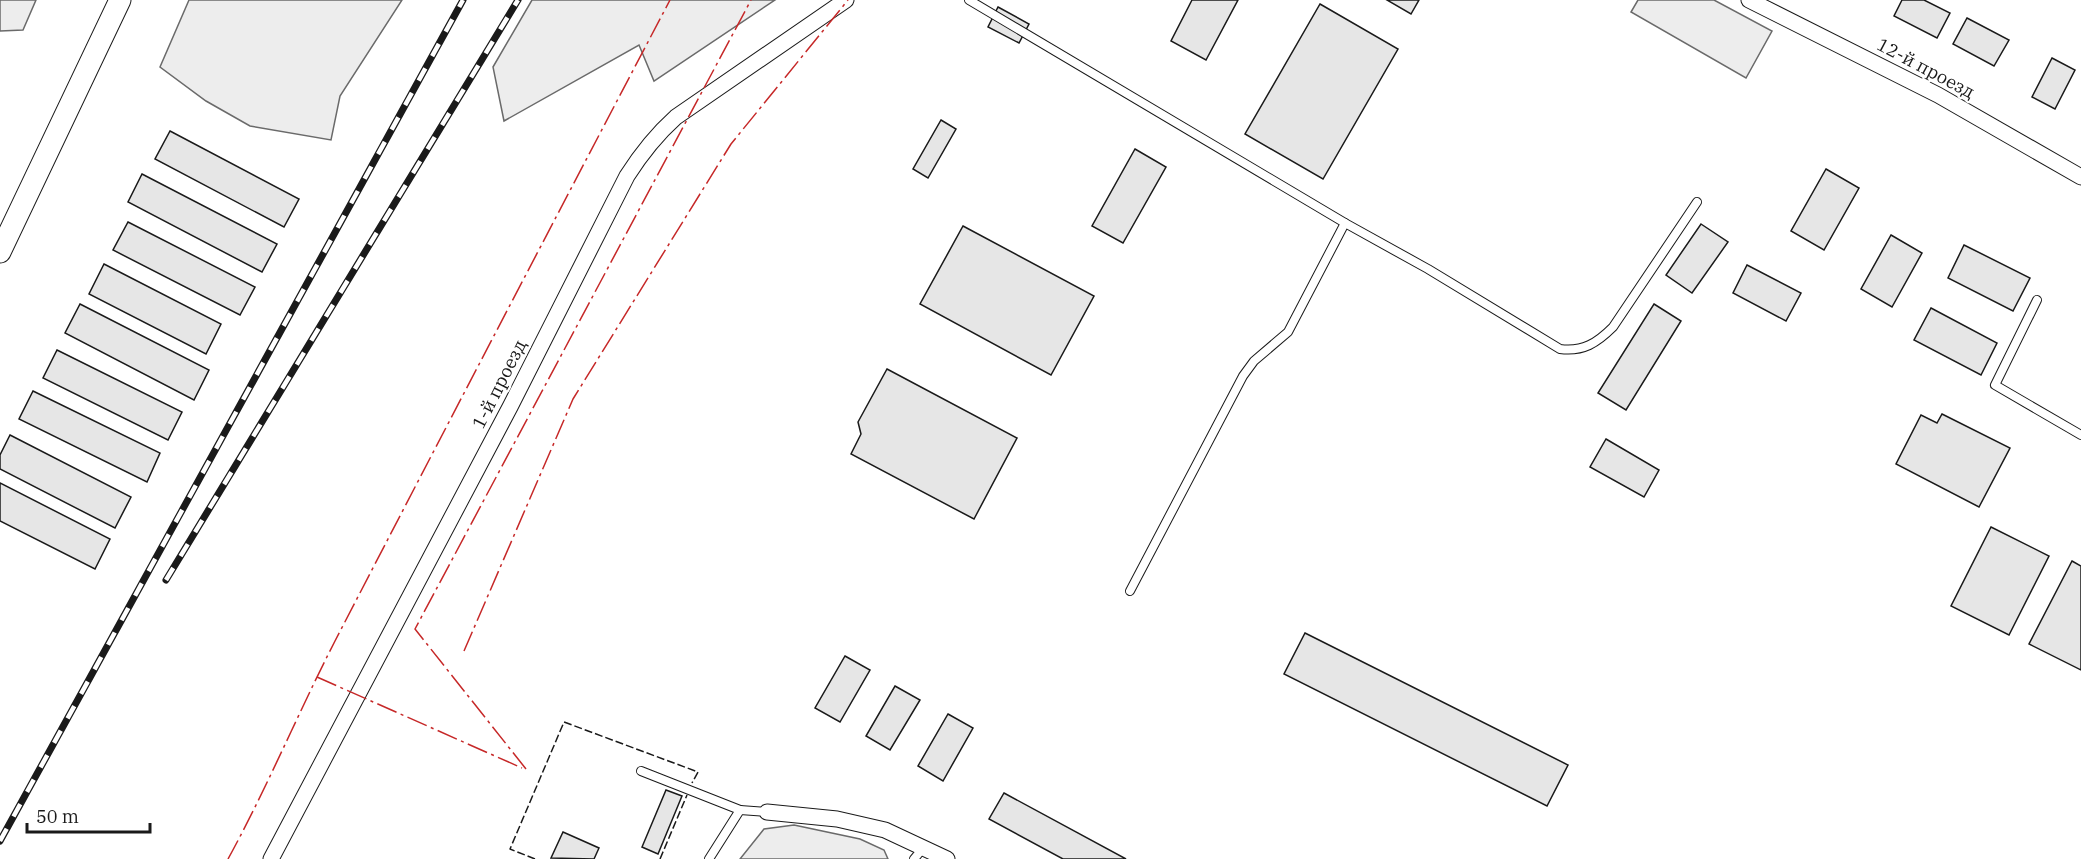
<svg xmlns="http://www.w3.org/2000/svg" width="2081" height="859" font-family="'IBM Plex Serif',serif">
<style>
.built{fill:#ededed;stroke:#6a6a6a;stroke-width:1.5}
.building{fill:#e6e6e6;stroke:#1a1a1a;stroke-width:1.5}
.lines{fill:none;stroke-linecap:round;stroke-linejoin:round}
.lane-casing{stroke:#1a1a1a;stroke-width:10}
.street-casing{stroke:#1a1a1a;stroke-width:17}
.secondary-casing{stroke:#1a1a1a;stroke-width:23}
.lane{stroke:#fff;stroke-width:8}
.street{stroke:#fff;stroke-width:15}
.secondary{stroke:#fff;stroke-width:21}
.rail-casing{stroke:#1a1a1a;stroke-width:7}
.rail{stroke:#fff;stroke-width:4.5;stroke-dasharray:14;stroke-linecap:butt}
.fence{stroke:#1a1a1a;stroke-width:1.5;stroke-dasharray:8 3;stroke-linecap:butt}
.power{stroke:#c62828;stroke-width:1.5;stroke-dasharray:21 4.5 3 4.5;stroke-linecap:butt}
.labels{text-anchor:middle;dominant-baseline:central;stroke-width:4.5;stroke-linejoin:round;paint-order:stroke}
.street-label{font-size:18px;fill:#1a1a1a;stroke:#fff}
</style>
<rect width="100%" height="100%" fill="#fff"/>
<g class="built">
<polygon points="0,0 36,0 23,30 0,31"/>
<polygon points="189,0 402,0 340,96 331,140 250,126 206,101 160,67"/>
<polygon points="532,0 775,0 654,81 639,45 504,121 493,67"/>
<polygon points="1638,0 1714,0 1772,31 1746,78 1631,12"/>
<polygon points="794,825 860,839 884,850 888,859 740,859 764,829"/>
</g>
<g class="building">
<polygon points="1192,0 1238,0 1206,60 1171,41"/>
<polygon points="1387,0 1419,0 1411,14"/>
<polygon points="1902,0 1924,0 1950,13 1937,38 1894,16"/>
<polygon points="1320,4 1398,49 1323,179 1245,134"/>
<polygon points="998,7 1029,24 1019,43 988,27"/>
<polygon points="1967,18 2009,40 1994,66 1953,44"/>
<polygon points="2052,58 2075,70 2055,109 2032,97"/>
<polygon points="941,120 956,129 928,178 913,169"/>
<polygon points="170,131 299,199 284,227 155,159"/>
<polygon points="1135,149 1166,167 1123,243 1092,226"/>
<polygon points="1826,169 1859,188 1824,250 1791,231"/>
<polygon points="142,174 277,244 262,272 128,202"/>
<polygon points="128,222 255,287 240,315 113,250"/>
<polygon points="1701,224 1728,242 1692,293 1666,275"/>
<polygon points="963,226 1094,296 1051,375 920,304"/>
<polygon points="1891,235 1922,253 1892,307 1861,289"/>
<polygon points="1964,245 2030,278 2013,311 1948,278"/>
<polygon points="104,264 221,324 206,354 89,294"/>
<polygon points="1747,265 1801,293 1786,321 1733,293"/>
<polygon points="80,304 209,370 194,400 65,333"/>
<polygon points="1654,304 1681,321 1626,410 1598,393"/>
<polygon points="1931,308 1997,343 1981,375 1914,340"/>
<polygon points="57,350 182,412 168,440 43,378"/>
<polygon points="887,369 1017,438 974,519 851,454 861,434 858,422"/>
<polygon points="33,391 160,453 147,482 19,419"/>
<polygon points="1942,414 2010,448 1979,507 1896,464 1921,415 1937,423"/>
<polygon points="10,435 131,497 115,528 0,469 0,455"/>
<polygon points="1606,439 1659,470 1644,497 1590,467"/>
<polygon points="0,483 110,539 95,569 0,521"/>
<polygon points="1991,527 2049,556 2009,635 1951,606"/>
<polygon points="2072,561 2081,566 2081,670 2029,644"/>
<polygon points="1305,633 1568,765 1547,806 1284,674"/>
<polygon points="845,656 870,670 840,722 815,708"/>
<polygon points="895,686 920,700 890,750 866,736"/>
<polygon points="948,714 973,728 943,781 918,766"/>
<polygon points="666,790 682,796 658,854 642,847"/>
<polygon points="1004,793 1126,859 1063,859 989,819"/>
<polygon points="563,832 599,848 594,859 551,858"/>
</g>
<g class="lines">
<defs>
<g id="lane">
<polyline points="969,0 1345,223 1288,332 1254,361 1243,376 1130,591"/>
<path d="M1345 223 1428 269 1560 349C1583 352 1597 343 1613 327L1697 202"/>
<polyline points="2037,300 1995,385 2081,435"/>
<polyline points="641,771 740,810"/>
<polyline points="709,859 740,810 767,812"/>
<polyline points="914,859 924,847"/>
</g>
<g id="street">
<polyline points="1749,0 1938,95 2081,177"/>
<polyline points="767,812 837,819 885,830 947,859"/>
<path d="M271 859 510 407 627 176C641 154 656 135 676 117L846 0"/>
</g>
<polyline id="secondary" points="0,252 120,0"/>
</defs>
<use href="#lane" class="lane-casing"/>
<use href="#street" class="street-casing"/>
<use href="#secondary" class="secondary-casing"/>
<use href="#lane" class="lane"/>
<use href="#street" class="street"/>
<use href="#secondary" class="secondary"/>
<defs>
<g id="rail">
<polyline points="166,580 518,0"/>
<polyline points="0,841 463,0"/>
</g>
</defs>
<use href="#rail" class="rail-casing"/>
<use href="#rail" class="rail"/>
<g class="fence">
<polyline points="535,859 510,849 564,722 698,772 692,783"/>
<polyline points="660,859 687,795"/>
</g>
<g class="power">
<polyline points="464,651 573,399 731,144 848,0"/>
<polyline points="317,677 522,768"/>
<polyline points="526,769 415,629 751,0"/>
<path d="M228 859C267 788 298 713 335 641 446 427 558 213 670 0"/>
</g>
</g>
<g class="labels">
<g class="street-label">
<text transform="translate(1926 68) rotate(28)">12-й проезд</text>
<text transform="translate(499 384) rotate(-63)">1-й проезд</text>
</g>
</g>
<path d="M27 823v9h123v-9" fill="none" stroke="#1a1a1a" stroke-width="3"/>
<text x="36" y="823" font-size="18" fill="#1a1a1a" stroke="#ffffff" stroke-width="4.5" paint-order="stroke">50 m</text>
</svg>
